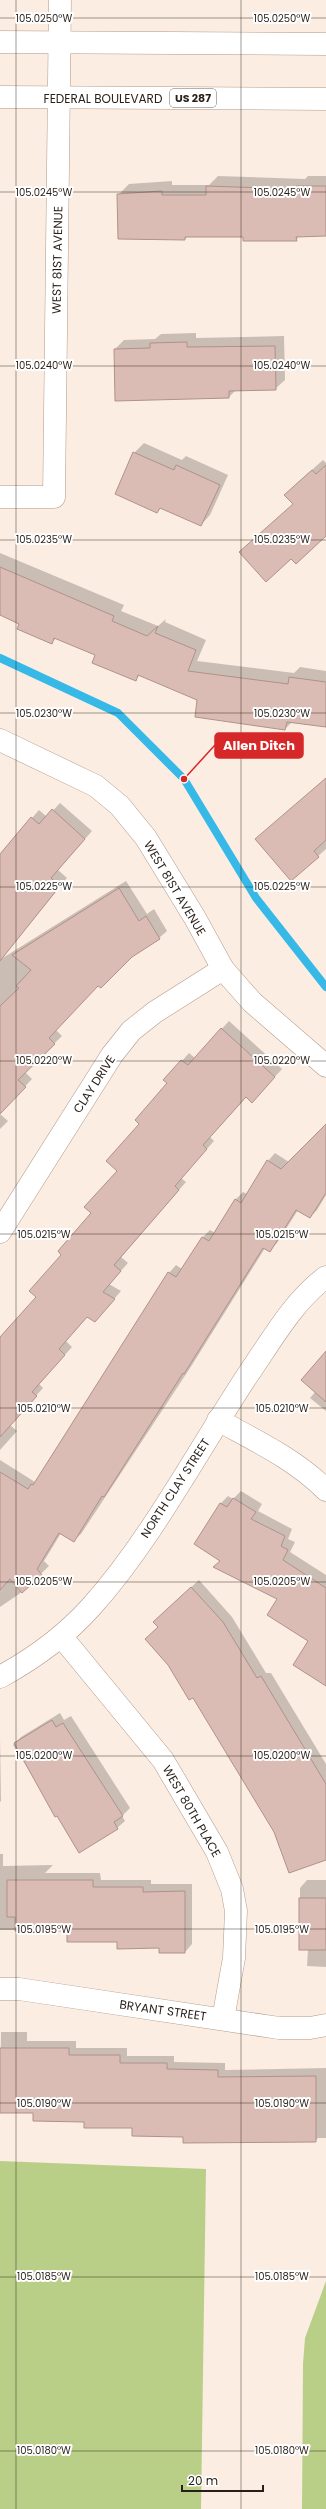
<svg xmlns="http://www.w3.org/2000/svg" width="326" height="2509" font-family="Poppins,sans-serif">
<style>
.green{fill:#b9cf87}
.shadow{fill:#0003}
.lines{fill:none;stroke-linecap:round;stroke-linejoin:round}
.stream{stroke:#37b9e8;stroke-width:8}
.building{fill:#dbbcb4;stroke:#af928a}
.minor-casing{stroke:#b29a89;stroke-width:23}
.primary-casing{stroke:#b29a89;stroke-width:23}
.minor{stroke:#fff;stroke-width:22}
.primary{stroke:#fff;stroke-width:22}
.ticks{fill:none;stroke:#281f19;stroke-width:1;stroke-opacity:0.45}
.labels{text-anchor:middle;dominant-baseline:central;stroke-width:4;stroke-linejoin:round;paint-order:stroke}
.shield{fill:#fff;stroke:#68625e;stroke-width:1}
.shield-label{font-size:11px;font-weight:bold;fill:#281f19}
.street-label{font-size:12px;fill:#281f19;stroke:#fff}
.ticks-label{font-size:10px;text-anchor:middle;fill:#281f19;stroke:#fff;stroke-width:4;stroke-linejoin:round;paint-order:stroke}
.leader{fill:none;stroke:#d62828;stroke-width:1.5}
.callout-dot{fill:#d62828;stroke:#fff;stroke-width:1.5}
.callout{fill:#d62828;stroke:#d62828;stroke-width:1.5}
.callout-label{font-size:13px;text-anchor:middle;font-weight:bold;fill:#fff}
</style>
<rect width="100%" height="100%" fill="#fcede2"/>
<g class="green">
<polygon points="0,2161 206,2169 201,2509 0,2509"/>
<polygon points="326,2281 326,2509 302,2509 303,2364 305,2338"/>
</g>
<g class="shadow">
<polygon points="218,176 305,179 308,176 326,176 326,235 300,235 296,240 244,236 188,236 185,239 118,195 129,184 172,181 172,185 209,185"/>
<polygon points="196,333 196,338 284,336 285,380 275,389 236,390 229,397 115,349 124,340 155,339 161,334"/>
<polygon points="144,443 182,460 186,456 228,475 210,515 201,525 161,507 157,512 134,453"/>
<polygon points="323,460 326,463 326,535 294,504 296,484"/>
<polygon points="0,553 124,605 121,611 158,626 166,619 165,622 206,640 197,661 294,673 300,667 326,671 326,726 292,722 285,729 198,699 140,675 136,679 96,655 56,638 52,643 21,623 0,614"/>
<polygon points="326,778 326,849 291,880"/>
<polygon points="60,803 92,831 58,870 67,878 1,959 126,881 147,914 154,909 167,931 159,938 131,956 98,985 56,1030 62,1036 25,1072 32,1079 0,1113 0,855 39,810 47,817"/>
<polygon points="229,1021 282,1069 259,1094 246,1097 210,1137 214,1141 181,1178 186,1182 121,1257 128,1263 109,1284 121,1291 102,1313 88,1316 66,1341 72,1347 39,1384 43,1388 10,1425 17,1431 0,1450 0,1347 37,1297 118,1171 140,1124 168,1083 165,1080 189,1053 195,1058"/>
<polygon points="0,1114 8,1121 0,1129"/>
<polygon points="326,1125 326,1195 317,1210 310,1217 298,1210 277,1243 269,1251 265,1248 192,1365 81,1534 73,1541 61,1533 44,1561 49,1566 22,1592 0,1607 0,1460 35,1482 39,1477 169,1273 176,1265 182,1269 202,1238 210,1230 215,1233 236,1199 243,1192 247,1194 268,1161 275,1153 289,1162"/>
<polygon points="326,1353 326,1411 310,1398 316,1391"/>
<polygon points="241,1491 262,1504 258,1511 292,1529 288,1539 295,1542 290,1552 326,1575 326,1685 310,1641 278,1599 195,1544 221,1503 228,1496 233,1499"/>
<polygon points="199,1580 232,1617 266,1673 271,1673 326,1764 326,1859 275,1832 159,1627 162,1614"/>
<polygon points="60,1713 64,1720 71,1716 130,1808 122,1816 125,1821 117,1828 80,1851 13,1745 21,1737"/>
<polygon points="0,1737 1,1801 0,1802"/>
<polygon points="0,1854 3,1854 3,1866 53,1865 45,1873 100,1873 101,1880 151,1880 151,1884 192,1884 192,1944 185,1952 68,1930 0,1930"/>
<polygon points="307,1880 326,1880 326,1967 307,1966 308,1949 300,1949 300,1888"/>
<polygon points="1,2032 27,2032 27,2041 76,2041 76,2048 127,2048 127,2056 174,2056 174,2062 225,2063 225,2070 326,2068 326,2138 318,2138 315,2141 184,2136 34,2112 0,2112"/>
</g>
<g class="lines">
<polyline class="stream" points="0,658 118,713 184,779 256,898 326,987"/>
</g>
<g class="building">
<polygon points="206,186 296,189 296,186 326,186 326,236 296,237 297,241 243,241 243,237 185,237 185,240 118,239 117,194 162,191 162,195 206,195"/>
<polygon points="187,342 187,347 275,346 276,390 229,391 229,398 115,401 114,349 150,348 150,343"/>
<polygon points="133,452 174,470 176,465 220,485 201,526 160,508 157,513 115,494"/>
<polygon points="326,465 326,536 296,564 291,559 266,582 239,552 293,504 284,495 312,470 316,474"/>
<polygon points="0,567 114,616 112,621 147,636 158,626 155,633 196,650 188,671 288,684 289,677 326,682 326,727 287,722 285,730 195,717 197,700 138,675 136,681 92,663 95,655 54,638 52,644 17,629 19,624 0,615"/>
<polygon points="326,778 326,840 314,851 319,857 291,881 255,839"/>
<polygon points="52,809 85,839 51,878 60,886 0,961 0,854 31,817 39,824"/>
<polygon points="119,888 139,921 146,916 160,939 132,957 101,988 98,986 49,1038 55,1044 18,1080 26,1087 0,1114 0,1006 19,988 16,986 31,970 12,955"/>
<polygon points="221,1028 275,1077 252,1103 246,1097 203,1145 207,1149 175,1186 179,1190 114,1265 121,1271 103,1292 115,1299 95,1322 87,1317 59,1349 65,1355 32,1392 37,1396 0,1437 0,1337 36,1297 29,1291 61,1255 58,1251 91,1213 84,1207 117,1171 106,1161 139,1124 135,1120 167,1083 163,1080 181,1060 188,1065"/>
<polygon points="326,1124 326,1193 310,1218 296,1210 270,1252 263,1248 184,1374 183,1373 104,1497 102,1496 74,1542 59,1533 37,1569 42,1575 22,1593 10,1579 0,1590 0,1472 28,1489 31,1484 33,1485 168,1272 176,1277 202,1237 209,1241 235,1199 241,1203 267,1160 281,1169"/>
<polygon points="326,1351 326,1402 301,1380"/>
<polygon points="233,1498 256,1512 251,1519 285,1536 281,1546 288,1550 283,1560 326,1588 326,1686 293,1665 308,1641 267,1615 277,1599 213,1567 220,1561 194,1544 220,1503 227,1507"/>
<polygon points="191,1587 223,1622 257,1678 261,1676 326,1784 326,1860 289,1873 274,1832 193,1698 189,1700 168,1665 145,1639 158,1627 153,1622"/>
<polygon points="52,1720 56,1727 63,1723 123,1816 114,1822 118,1829 79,1853 57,1816 55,1817 14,1743"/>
<polygon points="7,1880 93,1880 93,1887 143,1887 143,1892 185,1891 185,1953 159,1953 159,1948 117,1949 117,1942 67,1942 67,1931 15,1931 15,1917 7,1917"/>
<rect x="299" y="1898" width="27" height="52"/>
<polygon points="0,2048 69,2048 69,2055 120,2055 120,2063 167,2063 167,2069 218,2070 218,2077 316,2076 316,2142 183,2143 183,2137 132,2136 132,2128 84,2128 84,2122 33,2121 33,2113 0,2113"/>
</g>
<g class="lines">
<defs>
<g id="minor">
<polyline points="0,497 54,497 60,0"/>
<polyline points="0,740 96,786 120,806 146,838 195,918 223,969 252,1002 326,1066"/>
<polyline points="0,1232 112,1055 131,1031 155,1012 223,969"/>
<path d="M218 1420C256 1441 295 1459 326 1490"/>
<polyline points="61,1636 163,1760 217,1852 232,1889 236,1911 234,1958 223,2019"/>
<path d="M0 1677C33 1659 65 1636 91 1607 151 1540 197 1452 247 1376 270 1343 293 1301 326 1277"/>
<polyline points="0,1989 19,1989 279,2028 310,2028 326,2025"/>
</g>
<g id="primary">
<polyline points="0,42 326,44"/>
<polyline points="0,97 326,99"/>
</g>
</defs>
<use href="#minor" class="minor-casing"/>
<use href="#primary" class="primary-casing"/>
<use href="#minor" class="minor"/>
<use href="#primary" class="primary"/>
</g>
<path class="ticks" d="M16 0V2509M241 0V2509M0 18H326M0 192H326M0 366H326M0 540H326M0 713H326M0 887H326M0 1061H326M0 1234H326M0 1408H326M0 1582H326M0 1756H326M0 1929H326M0 2103H326M0 2277H326M0 2451H326"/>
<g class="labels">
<rect class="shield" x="170" y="89" width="46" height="18" rx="3"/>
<g class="shield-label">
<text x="193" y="98">US 287</text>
</g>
<g class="street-label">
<text x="103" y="98">FEDERAL BOULEVARD</text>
<text transform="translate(57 260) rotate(-89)">WEST 81ST AVENUE</text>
<text transform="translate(175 888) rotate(59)">WEST 81ST AVENUE</text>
<text transform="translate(94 1084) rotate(-57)">CLAY DRIVE</text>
<text transform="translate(175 1488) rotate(-57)">NORTH CLAY STREET</text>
<text transform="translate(192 1811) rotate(60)">WEST 80TH PLACE</text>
<text transform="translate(163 2010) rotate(8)">BRYANT STREET</text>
</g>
</g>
<g class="ticks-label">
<text x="282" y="22">105.0250°W</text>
<text x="44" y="22">105.0250°W</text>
<text x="282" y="196">105.0245°W</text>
<text x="44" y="196">105.0245°W</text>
<text x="282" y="369">105.0240°W</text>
<text x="44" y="369">105.0240°W</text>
<text x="44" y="543">105.0235°W</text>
<text x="282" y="543">105.0235°W</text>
<text x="44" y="717">105.0230°W</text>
<text x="282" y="717">105.0230°W</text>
<text x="44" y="890">105.0225°W</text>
<text x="282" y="890">105.0225°W</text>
<text x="44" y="1064">105.0220°W</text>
<text x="282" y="1064">105.0220°W</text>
<text x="44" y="1238">105.0215°W</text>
<text x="282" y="1238">105.0215°W</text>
<text x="44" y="1412">105.0210°W</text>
<text x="282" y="1412">105.0210°W</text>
<text x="44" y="1585">105.0205°W</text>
<text x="282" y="1585">105.0205°W</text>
<text x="44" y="1759">105.0200°W</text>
<text x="282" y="1759">105.0200°W</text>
<text x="44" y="1933">105.0195°W</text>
<text x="282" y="1933">105.0195°W</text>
<text x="44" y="2107">105.0190°W</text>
<text x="282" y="2107">105.0190°W</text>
<text x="44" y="2280">105.0185°W</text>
<text x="282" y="2280">105.0185°W</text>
<text x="44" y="2454">105.0180°W</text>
<text x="282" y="2454">105.0180°W</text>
</g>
<path class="leader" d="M184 779L215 745"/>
<circle class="callout-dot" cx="184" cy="779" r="4"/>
<rect class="callout" x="215" y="733" width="88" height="25" rx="4"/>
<g class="callout-label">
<text x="259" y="750">Allen Ditch</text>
</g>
<path d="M182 2485v6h81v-6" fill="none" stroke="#281f19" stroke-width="2"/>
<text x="188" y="2485" font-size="12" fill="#281f19" stroke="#ffffff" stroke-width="3" paint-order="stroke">20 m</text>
</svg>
